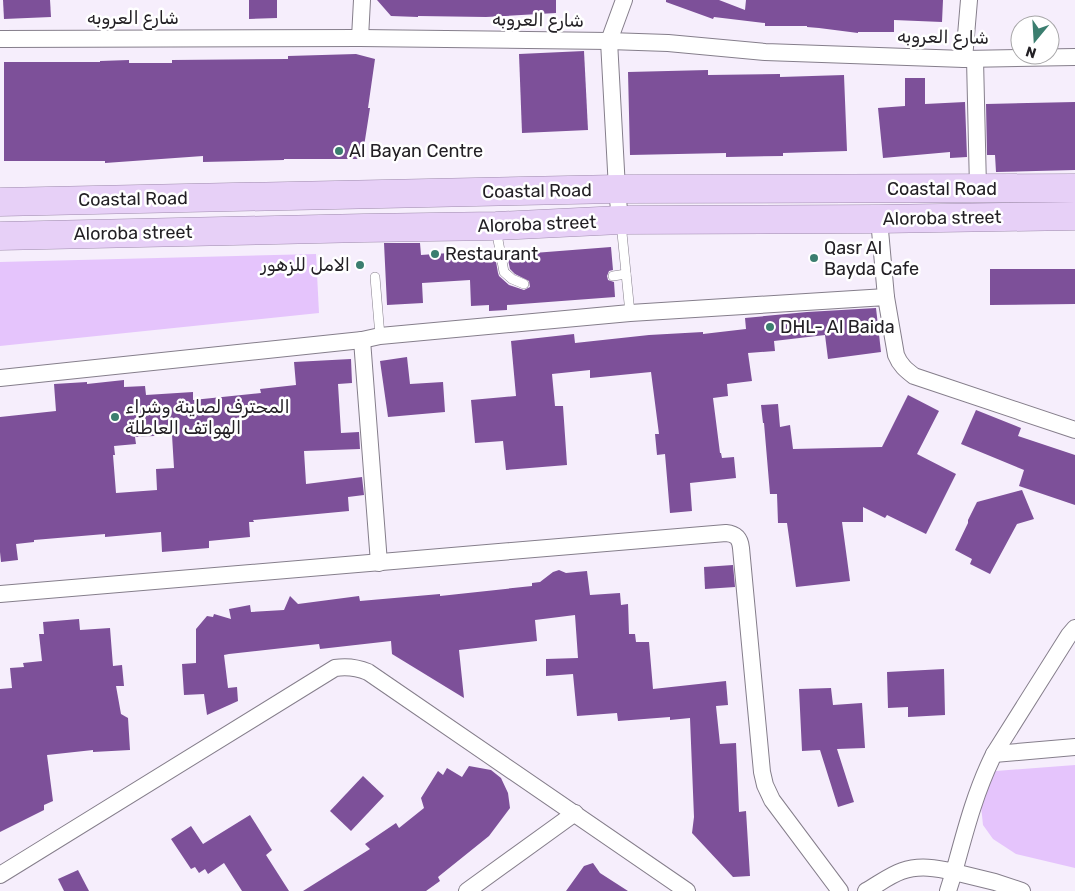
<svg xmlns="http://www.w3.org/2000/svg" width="1075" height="891" font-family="Rubik,'Noto Sans Arabic',sans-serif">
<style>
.green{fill:#e5c4fc}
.building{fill:#7d5099;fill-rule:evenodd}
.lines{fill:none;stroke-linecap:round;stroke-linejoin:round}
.service-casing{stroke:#857e8b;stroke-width:10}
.minor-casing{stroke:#857e8b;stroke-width:18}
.trunk-casing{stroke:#9e8bac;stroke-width:29}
.service{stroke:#fff;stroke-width:9}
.minor{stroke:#fff;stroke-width:16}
.trunk{stroke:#e7d0f7;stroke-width:28}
.poi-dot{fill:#3b7e6f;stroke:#fff;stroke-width:2}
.labels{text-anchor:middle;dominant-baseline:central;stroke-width:5;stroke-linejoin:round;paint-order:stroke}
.street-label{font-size:18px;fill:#232025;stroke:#fff}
.poi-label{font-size:18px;fill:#232025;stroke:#fff;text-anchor:start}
</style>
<rect width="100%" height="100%" fill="#f6eefc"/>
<g class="green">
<polygon points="316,254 319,313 0,346 0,262"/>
<polygon points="1075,765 1075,868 1016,854 993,839 983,825 981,806 988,782 996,771"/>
</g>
<g class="building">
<polygon points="3,0 50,0 51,17 4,19"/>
<polygon points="249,0 277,0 277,18 249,19"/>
<polygon points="377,0 556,0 556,13 486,17 418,16 418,17 391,16"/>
<polygon points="666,0 719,0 745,10 746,0 943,0 942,22 894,20 894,32 858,32 858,33 819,28 807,27 807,26 765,26 765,23 714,17 713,19 666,2"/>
<polygon points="584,51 588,130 522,133 519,54"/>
<polygon points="356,54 375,59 368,108 370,108 362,159 284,159 284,160 203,162 203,156 105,163 105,161 4,161 4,62 100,62 100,61 129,60 129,63 172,63 172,60 288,59 288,56"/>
<polygon points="708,70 708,75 780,74 780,77 844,75 847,151 783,153 783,156 726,157 726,153 630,155 628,72"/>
<polygon points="905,78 925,78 925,104 965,102 967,157 950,158 950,152 883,158 878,108 905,106"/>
<polygon points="1075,102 1075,170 996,172 995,155 987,155 986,104"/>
<polygon points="384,243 420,243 421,255 491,250 491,256 495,256 498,273 499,276 509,285 524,290 530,287 529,281 515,274 510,269 507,255 611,247 613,270 609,271 607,276 608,280 614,282 615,297 507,305 507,310 489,311 489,305 471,306 470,280 422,283 423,303 387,305"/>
<polygon points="990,269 1075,269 1075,304 990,305"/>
<polygon points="876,308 881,352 828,359 825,335 774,341 775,351 748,353 752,381 727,384 728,396 713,398 720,453 721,453 722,458 734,457 736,478 690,483 692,511 670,513 665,454 657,455 655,434 659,434 651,372 590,378 590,370 552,374 555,406 563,406 567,465 506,470 503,441 475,443 471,400 516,396 511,341 574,334 575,343 649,335 703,332 703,334 746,329 745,318 807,312"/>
<polygon points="407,357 410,384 443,382 445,412 388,417 380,361"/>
<path d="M351 359 352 383 338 384 341 433 359 432 360 449 304 451 306 484 362 477 364 495 348 497 349 511 253 520 254 522H249L250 537 209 541V548L162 552 161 532 105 537V534L34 540V542L16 544 18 560 1 562 0 552V417L56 411 54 384 87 382V384L124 380V387L145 386 146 395 193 392V400L261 393 260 389 296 385 294 362ZM172 435 174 468 156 469 157 490 116 493 113 455H115L114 446 136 444 135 437Z"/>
<polygon points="908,395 939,411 917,454 956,474 926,534 887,515 885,518 863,507 863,522 842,522 850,581 796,587 787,523 778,523 777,494 770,494 764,423 763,423 761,405 778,404 780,427 790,425 793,449 882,447"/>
<polygon points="976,410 1021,428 1018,436 1075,455 1075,505 1019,486 1024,470 961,444"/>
<polygon points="1022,490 1034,519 1017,524 990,574 970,564 972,559 955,550 968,523 968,520 977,502"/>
<polygon points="733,565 735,587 705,589 704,567"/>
<polygon points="559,570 566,573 587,571 590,595 620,593 621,605 628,604 629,634 635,634 636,642 649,642 653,689 726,681 728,705 716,706 720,744 736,743 739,812 746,811 750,876 733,877 692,833 694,817 690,718 670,720 670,717 618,721 617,713 577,716 573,674 546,676 546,659 578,658 575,615 535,620 537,641 459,650 464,698 392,654 391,641 320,649 319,644 229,654 224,655 228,688 237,687 238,701 207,715 204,694 184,695 182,664 196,663 196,629 207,616 213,617 214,614 231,619 229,609 250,605 251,612 284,610 290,596 298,604 359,596 360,601 440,594 440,596 532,586 532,583 540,582 553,572"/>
<polygon points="79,619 80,630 110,628 113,666 122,665 124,686 116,686 121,714 128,718 130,750 93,752 93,750 47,755 53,801 44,805 44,810 0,832 0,689 12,688 10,668 24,667 23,663 42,661 39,634 44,634 43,622"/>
<polygon points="944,669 945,715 908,717 908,707 888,708 887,672"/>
<polygon points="831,688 833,705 862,703 865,748 837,749 854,802 838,807 820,750 802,751 799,689"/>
<polygon points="469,766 491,770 501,778 508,793 510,808 489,836 438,877 440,881 426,891 303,891 370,849 365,844 396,823 399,828 424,808 421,798 438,771 443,775 447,768 462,777"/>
<polygon points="363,776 384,796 351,831 330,811"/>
<polygon points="250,815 272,850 266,855 289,891 242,891 224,863 208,874 205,869 199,873 195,867 191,869 171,839 191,826 203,844"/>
<polygon points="593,863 600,873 628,891 566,891 584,866"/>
<polygon points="78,870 89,891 64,891 58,879"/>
</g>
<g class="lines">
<defs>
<g id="service">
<polyline points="621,223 630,313"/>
<polyline points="496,229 504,272 512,279 524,284"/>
<polyline points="613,276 626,274"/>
<polyline points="375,277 380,336"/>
</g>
<g id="minor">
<polyline points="360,38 362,0"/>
<polyline points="0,39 360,38 609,41 668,43 765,52 964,59 1075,57"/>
<polyline points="964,59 969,0"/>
<polyline points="975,59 978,188"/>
<polyline points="879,219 886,297"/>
<polyline points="620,220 617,189 609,41 624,0"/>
<polyline points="362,340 379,563"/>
<path d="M0 378 362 340 380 336 630 313 886 297 896 355C900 365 906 370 914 376L1075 430"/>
<path d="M0 594 726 533C736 534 740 538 741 548L762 772 765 785 772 800 840 891"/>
<polyline points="994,754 1075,747"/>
<path d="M0 875 335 668C347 666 356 667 368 672L687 891"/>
<polyline points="467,891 575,813"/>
<path d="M866 891C877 885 890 875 902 871 919 865 937 868 954 872 965 832 975 792 994 754L1069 635 1075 628"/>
<polyline points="948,891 954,872 995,882 1022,891"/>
</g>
<g id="trunk">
<polyline points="0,202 617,189 1075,188"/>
<polyline points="0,236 364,228 496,226 620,220 879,219 1075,216"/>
</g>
</defs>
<use href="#service" class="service-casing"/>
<use href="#minor" class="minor-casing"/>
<use href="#trunk" class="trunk-casing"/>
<use href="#service" class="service"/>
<use href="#minor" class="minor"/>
<use href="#trunk" class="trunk"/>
</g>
<g class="poi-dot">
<circle cx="339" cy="151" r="5"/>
<circle cx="435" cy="254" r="5"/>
<circle cx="814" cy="258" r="5"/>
<circle cx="360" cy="265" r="5"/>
<circle cx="770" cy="327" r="5"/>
<circle cx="115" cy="417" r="5"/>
</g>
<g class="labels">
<g class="street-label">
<text x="133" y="18">شارع العروبه</text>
<text transform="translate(538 20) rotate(1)">شارع العروبه</text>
<text transform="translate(943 37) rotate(1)">شارع العروبه</text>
<text x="942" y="189">Coastal Road</text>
<text transform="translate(537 191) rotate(-1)">Coastal Road</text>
<text transform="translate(133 199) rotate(-1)">Coastal Road</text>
<text transform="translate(942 218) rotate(-1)">Aloroba street</text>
<text transform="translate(537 224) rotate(-2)">Aloroba street</text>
<text transform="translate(133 233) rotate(-1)">Aloroba street</text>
</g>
<g class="poi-label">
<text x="349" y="151">Al Bayan Centre</text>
<text x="824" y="248">Qasr Al<tspan x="824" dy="21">Bayda Cafe</tspan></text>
<text x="445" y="254">Restaurant</text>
<text x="350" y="265" text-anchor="end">الامل للزهور</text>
<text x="780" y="327">DHL- Al Baida</text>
<text x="125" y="407">المحترف لصاينة وشراء<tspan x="125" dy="21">الهواتف العاطلة</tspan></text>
</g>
</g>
<g transform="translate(1035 40) rotate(198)"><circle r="24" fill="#ffffff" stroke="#a7a6a8"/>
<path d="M0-4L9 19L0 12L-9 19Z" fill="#3b7e6f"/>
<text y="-8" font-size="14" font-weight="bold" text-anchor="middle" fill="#232025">N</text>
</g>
</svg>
